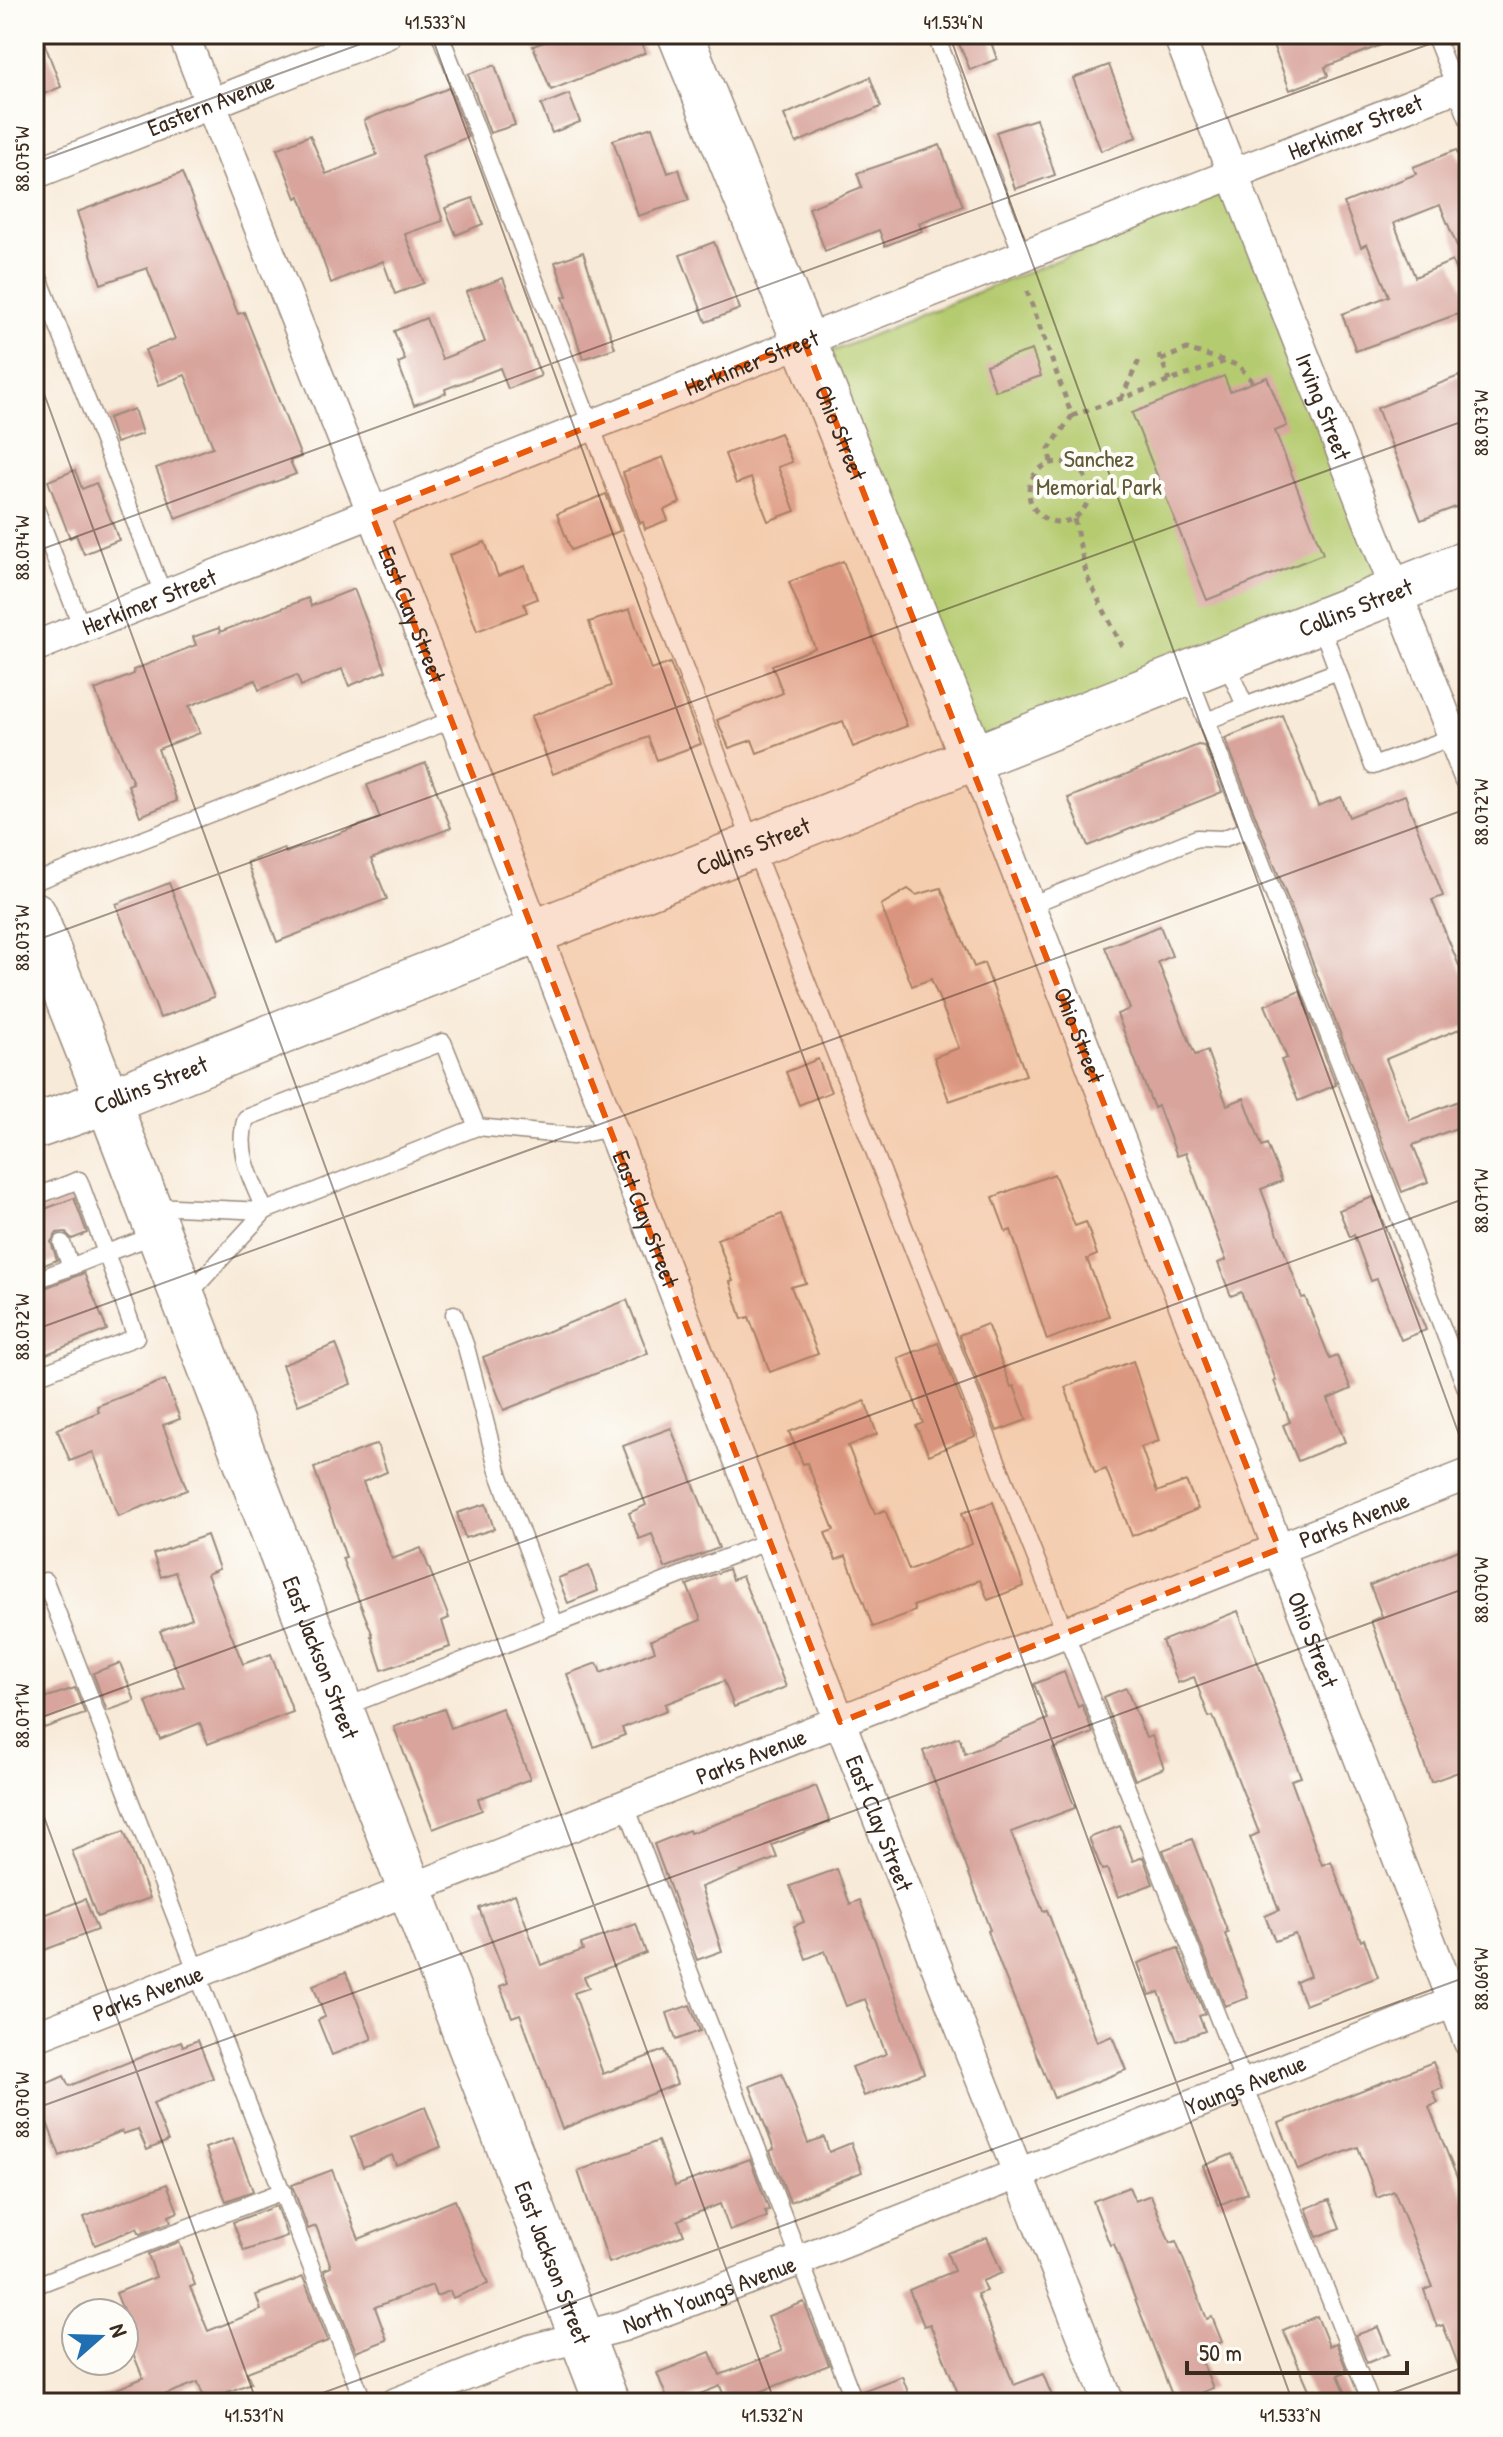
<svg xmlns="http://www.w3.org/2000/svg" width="1503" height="2437" font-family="'Patrick Hand',sans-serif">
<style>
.green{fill:#b5cb6f;stroke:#787a46;stroke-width:2}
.building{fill:#d8a49c}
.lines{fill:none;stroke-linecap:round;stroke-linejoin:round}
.lane-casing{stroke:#9a8a7b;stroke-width:19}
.street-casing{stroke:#9a8a7b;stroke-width:33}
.secondary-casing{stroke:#9a8a7b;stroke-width:47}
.primary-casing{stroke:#9a8a7b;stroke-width:47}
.path{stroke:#9a8a7b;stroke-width:5;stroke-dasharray:6 6;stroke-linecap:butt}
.lane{stroke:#fff;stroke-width:16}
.street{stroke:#fff;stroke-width:30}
.secondary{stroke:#fff;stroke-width:44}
.primary{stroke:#fff;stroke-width:44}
.marked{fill:#e8590c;fill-opacity:0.2;stroke:#e8590c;stroke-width:6;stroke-dasharray:16 10;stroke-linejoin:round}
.ticks{fill:none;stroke:#3b2a1e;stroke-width:2;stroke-opacity:0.45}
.labels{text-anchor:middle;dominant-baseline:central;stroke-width:8;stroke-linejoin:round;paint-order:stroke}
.street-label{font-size:24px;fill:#3b2a1e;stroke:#fdfcf7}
.park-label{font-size:24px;fill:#605a36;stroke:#fdfcf7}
.neatline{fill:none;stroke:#3b2a1e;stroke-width:3}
.ticks-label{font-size:20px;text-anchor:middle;fill:#3b2a1e}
</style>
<rect width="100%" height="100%" fill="#fdfcf7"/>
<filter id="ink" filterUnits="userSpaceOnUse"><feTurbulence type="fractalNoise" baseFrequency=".0125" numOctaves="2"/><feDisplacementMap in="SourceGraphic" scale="16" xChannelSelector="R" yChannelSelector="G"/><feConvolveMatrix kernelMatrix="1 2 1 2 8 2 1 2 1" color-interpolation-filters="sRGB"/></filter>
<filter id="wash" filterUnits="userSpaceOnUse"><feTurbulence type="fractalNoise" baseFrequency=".006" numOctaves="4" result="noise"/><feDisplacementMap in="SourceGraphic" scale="32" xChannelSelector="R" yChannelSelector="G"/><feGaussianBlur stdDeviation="1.8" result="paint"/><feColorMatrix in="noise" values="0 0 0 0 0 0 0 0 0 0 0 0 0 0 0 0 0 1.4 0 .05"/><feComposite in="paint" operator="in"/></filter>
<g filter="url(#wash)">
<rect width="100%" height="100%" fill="#f8ead8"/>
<polygon class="green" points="1229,190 1389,588 977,745 818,357"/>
<g id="blocks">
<g class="building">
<polygon points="34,34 41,34 61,87 34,98"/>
<polygon points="544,34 638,34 645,53 551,90 533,46 547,41"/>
<polygon points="955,34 988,34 997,59 970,70"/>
<polygon points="1269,34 1404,34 1404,36 1325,67 1328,76 1290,90"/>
<polygon points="495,65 515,125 490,133 468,74"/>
<polygon points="1109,65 1137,137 1101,151 1073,78"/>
<polygon points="870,77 881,107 796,143 784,115"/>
<polygon points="449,88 468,137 421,156 443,221 405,234 424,283 395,294 383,261 331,283 300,196 296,198 277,149 310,135 326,174 377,155 364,120"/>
<polygon points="569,94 580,122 552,133 541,105"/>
<polygon points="1036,119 1055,175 1015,189 996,132"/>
<polygon points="652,127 668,173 679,169 689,200 638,216 613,140"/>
<polygon points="940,145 963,206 919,223 922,231 885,246 879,230 825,251 809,208 862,187 857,173"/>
<polygon points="1456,150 1469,183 1469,275 1440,205 1394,223 1415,277 1452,261 1469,303 1469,310 1356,351 1342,314 1389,296 1367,244 1361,247 1344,203 1416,174 1413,167"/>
<polygon points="182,173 238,314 244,312 301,457 290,461 296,474 176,519 156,468 213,447 185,375 159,385 145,350 175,339 147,268 101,284 77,212"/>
<polygon points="473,198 483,224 456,235 445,208"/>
<polygon points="714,242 740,309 706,322 680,255"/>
<polygon points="583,252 615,348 583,359 563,297 567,296 555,262"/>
<polygon points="503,278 541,376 508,389 500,368 445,389 446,393 414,405 398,363 405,360 394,331 426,318 442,359 485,342 466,292"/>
<polygon points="1032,350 1041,376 995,391 986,365"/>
<polygon points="1224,376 1230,391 1267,377 1287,426 1275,431 1323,554 1207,600 1132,413"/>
<polygon points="1459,376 1469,401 1469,502 1421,520 1377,408"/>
<polygon points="134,409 142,434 116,443 108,418"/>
<polygon points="780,433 792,462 778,467 795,511 768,521 751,478 736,484 725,454"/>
<polygon points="663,457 680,503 664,510 668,520 645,529 643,522 640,523 623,472"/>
<polygon points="75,470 82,489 96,483 119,540 84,554 76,535 70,538 48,481"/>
<polygon points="606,494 620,531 571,550 557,514"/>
<polygon points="485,542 498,576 525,566 537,599 524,604 527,612 477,631 449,555"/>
<polygon points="843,561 907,726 853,747 843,721 757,753 752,740 729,748 717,720 783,693 772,665 815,648 789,582"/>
<polygon points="354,589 386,671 349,686 342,669 301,686 297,675 259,690 255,680 189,706 200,733 158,749 177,801 140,816 128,785 133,783 95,690 134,674 133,670 196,645 193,637 219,628 220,632 308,598 311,606"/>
<polygon points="630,609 651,670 670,663 701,744 657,760 648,737 553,774 531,716 611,686 589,622"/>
<polygon points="1282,715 1318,806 1341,797 1349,817 1405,795 1443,896 1432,900 1469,990 1469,1025 1386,1059 1410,1120 1469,1097 1469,1123 1413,1145 1428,1182 1402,1192 1225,738"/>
<polygon points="1198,745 1204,746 1222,792 1088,846 1068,798"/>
<polygon points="426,763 451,828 371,859 387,899 277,942 247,862 284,848 286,853 380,818 367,785"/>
<polygon points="169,883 214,997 160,1018 116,904"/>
<polygon points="941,888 974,967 984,963 1026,1075 949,1101 934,1057 959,1048 931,979 912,986 881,905 908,889 916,895"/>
<polygon points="1160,926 1172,956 1158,962 1195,1055 1207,1051 1227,1105 1244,1098 1262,1146 1267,1144 1282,1181 1261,1189 1302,1298 1305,1297 1330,1359 1337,1356 1351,1389 1328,1399 1345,1442 1298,1461 1283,1425 1290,1422 1274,1381 1276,1380 1241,1292 1231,1296 1218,1263 1226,1260 1186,1153 1177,1156 1158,1106 1154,1108 1117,1014 1130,1009 1105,947"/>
<polygon points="1300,991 1336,1085 1298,1101 1281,1060 1287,1058 1265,1005"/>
<polygon points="818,1059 831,1092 799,1105 786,1072"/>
<polygon points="1054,1174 1075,1226 1086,1222 1097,1255 1087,1259 1109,1316 1047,1340 1011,1230 1006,1232 993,1197"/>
<polygon points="1373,1197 1426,1330 1401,1340 1377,1279 1371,1281 1354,1235 1350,1237 1339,1210"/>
<polygon points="74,1198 87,1233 72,1239 65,1232 57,1233 51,1242 57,1260 34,1269 34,1213"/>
<polygon points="782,1214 806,1283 791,1287 818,1354 770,1372 749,1317 742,1319 730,1282 733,1281 717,1239"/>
<polygon points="84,1273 107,1330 34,1359 34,1292"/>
<polygon points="627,1300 648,1353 504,1410 483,1357"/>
<polygon points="987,1324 1011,1387 1014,1386 1027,1420 997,1431 959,1335"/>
<polygon points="938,1343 975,1436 929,1455 916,1426 923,1423 898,1358"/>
<polygon points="336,1344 351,1384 298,1405 282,1365"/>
<polygon points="1133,1361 1159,1441 1141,1447 1157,1492 1186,1481 1198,1509 1132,1536 1106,1469 1095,1473 1065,1387"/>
<polygon points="165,1380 180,1419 163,1425 187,1490 118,1516 93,1452 70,1461 57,1429 99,1412 97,1406"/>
<polygon points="865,1401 877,1434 848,1446 875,1514 885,1510 909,1570 972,1544 962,1513 993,1502 1024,1586 988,1600 980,1580 913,1606 915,1611 873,1627 846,1556 836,1560 825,1533 834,1530 807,1463 803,1464 789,1432"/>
<polygon points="671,1428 719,1548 665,1568 652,1534 639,1539 629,1513 646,1505 623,1446"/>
<polygon points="377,1444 387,1472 363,1482 392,1559 421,1548 449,1618 442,1621 450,1647 382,1670 371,1636 373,1636 342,1558 346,1557 314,1468"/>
<polygon points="486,1504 494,1529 465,1538 457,1513"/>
<polygon points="207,1535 219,1569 207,1574 243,1664 271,1654 293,1712 208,1744 200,1723 160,1739 146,1702 184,1687 160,1631 192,1618 175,1572 161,1577 153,1554"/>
<polygon points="1469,1546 1469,1768 1431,1782 1371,1621 1382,1616 1370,1585"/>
<polygon points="589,1566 598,1591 568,1603 558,1578"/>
<polygon points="728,1569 732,1580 742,1576 786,1687 734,1707 724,1681 665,1704 667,1710 622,1728 625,1735 594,1747 567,1674 597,1663 601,1673 655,1651 651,1640 701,1620 687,1585"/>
<polygon points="1238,1611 1301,1777 1291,1780 1322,1865 1331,1861 1361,1941 1364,1939 1378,1977 1305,2005 1296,1982 1310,1976 1295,1934 1275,1941 1265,1916 1279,1910 1250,1837 1259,1833 1213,1716 1209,1717 1194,1677 1178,1683 1162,1641"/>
<polygon points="120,1663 135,1701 107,1711 93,1673"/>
<polygon points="1064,1672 1078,1707 1082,1705 1093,1733 1053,1749 1075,1808 1011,1832 1043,1911 1047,1910 1097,2042 1112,2036 1126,2070 1054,2098 1000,1964 988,1931 990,1930 923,1751 959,1737 965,1754 1048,1719 1034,1684"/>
<polygon points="75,1688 85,1714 44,1728 35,1701"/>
<polygon points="1126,1688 1146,1738 1152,1736 1164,1768 1135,1780 1103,1697"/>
<polygon points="502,1708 530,1779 478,1799 482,1810 433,1829 394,1727 444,1709 451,1728"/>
<polygon points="816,1786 830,1822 772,1845 777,1858 701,1887 722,1951 697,1960 654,1844 689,1830 690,1833 744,1814"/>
<polygon points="1120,1826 1133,1861 1143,1857 1153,1884 1118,1897 1107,1869 1102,1870 1089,1838"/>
<polygon points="124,1831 150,1898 97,1917 72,1851"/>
<polygon points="1192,1839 1228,1933 1225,1934 1248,1998 1225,2006 1163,1850"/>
<polygon points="837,1869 850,1904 860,1900 924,2073 864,2096 852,2067 886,2054 865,1999 846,2006 825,1951 806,1959 794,1926 804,1922 790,1886"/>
<polygon points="515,1894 541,1965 583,1950 581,1944 636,1924 646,1953 584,1977 589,1988 574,1993 603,2074 664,2050 677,2084 562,2129 520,2014 512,2017 500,1986 508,1983 479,1908"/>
<polygon points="85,1899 97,1930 34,1954 34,1919"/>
<polygon points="1178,1948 1205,2014 1199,2016 1205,2031 1177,2041 1159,1992 1150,1995 1138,1963"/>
<polygon points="346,1972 372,2039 332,2055 318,2020 325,2017 313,1985"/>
<polygon points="690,2005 700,2031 676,2040 667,2013"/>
<polygon points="198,2040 213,2078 153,2103 168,2141 147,2150 138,2129 123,2134 122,2131 60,2156 34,2089 64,2076 69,2086 181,2041 183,2046"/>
<polygon points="1433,2062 1443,2088 1433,2092 1438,2103 1429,2107 1469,2208 1469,2388 1467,2388 1443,2325 1437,2327 1424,2290 1433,2287 1394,2191 1377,2198 1358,2147 1298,2170 1279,2123"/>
<polygon points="782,2074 808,2143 824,2137 829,2152 851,2143 862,2172 790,2202 770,2151 774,2149 750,2086"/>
<polygon points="425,2107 441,2147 396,2165 392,2155 363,2167 351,2137"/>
<polygon points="233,2138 253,2191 226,2201 205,2148"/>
<polygon points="658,2141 675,2186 750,2159 769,2210 765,2211 767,2217 730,2231 720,2204 678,2220 684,2235 609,2263 578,2171"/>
<polygon points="1232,2154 1248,2193 1219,2205 1203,2166"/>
<polygon points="332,2170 359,2239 455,2200 488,2284 453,2298 450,2291 436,2296 432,2285 375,2307 387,2340 356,2352 324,2270 331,2267 316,2226 308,2229 292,2185"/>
<polygon points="167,2184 178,2212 169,2216 171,2222 140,2234 137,2228 95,2245 84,2217"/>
<polygon points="1129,2187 1135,2201 1151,2195 1170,2243 1176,2241 1207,2319 1212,2317 1222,2342 1198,2352 1213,2388 1175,2403 1114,2244 1110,2245 1093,2201"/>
<polygon points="1329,2200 1340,2228 1317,2237 1306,2208"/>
<polygon points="276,2206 287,2236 244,2251 233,2222"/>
<polygon points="987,2237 1002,2273 982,2281 986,2291 977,2294 1014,2385 1043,2374 1055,2403 962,2403 930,2324 924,2326 909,2290 954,2271 947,2253"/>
<polygon points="179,2242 195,2285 190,2287 208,2331 261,2310 256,2295 303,2277 328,2341 247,2372 251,2383 205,2401 198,2382 144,2403 84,2403 143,2378 127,2338 133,2335 116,2293 156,2277 148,2254"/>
<polygon points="804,2302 829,2365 752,2395 755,2403 727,2403 720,2386 677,2403 669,2403 657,2373 710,2352 720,2375 782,2351 768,2316"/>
<polygon points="1317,2316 1329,2346 1336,2343 1347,2371 1338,2375 1350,2403 1315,2403 1283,2330"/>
<polygon points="1378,2327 1389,2354 1367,2363 1356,2335"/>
<polygon points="902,2376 912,2403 866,2403 862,2391"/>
</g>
</g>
</g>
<g filter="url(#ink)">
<use href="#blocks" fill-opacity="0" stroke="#9a8a7b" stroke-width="2"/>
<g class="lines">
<defs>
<g id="lane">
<polyline points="440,34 753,846 1371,2403"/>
<polyline points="935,34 1023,256"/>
<polyline points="1434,34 1469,122"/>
<polyline points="34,265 164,596"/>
<polyline points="34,504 82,628"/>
<polyline points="1320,623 1373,766 1453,737"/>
<polyline points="1225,660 1245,706 1338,671"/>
<polyline points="1188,674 1469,1396"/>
<polyline points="1206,721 1245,706"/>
<polyline points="34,882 454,719"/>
<polyline points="1030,905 1197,838 1222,839 1249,829"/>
<path d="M477 1127 443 1042 246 1118C235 1152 252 1180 265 1211L477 1127 573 1136 611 1128"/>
<polyline points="34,1197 79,1180 106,1253 34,1281"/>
<polyline points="153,1206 265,1211 188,1295"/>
<polyline points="62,1243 71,1267"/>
<polyline points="454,1314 466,1347 498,1471 555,1624"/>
<polyline points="34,1377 136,1337 106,1253 159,1234"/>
<polyline points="34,1585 45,1581 364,2403"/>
<polyline points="342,1708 771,1540"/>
<polyline points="626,1806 855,2403"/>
<polyline points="34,2286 283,2191"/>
</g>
<g id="street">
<path id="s1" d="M183 34 454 719 840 1722 1109 2403"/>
<path id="s2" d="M1178 34 1469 777"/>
<path id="s3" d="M34 174 386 34"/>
<path id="s4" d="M34 647 804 341 1469 82"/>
<path id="s5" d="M973 759 1469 2042"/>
<path id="s6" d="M34 2037 1469 1474"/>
<path id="s7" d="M396 2403 530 2350 623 2326 800 2260 1469 1996"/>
</g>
<g id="secondary">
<path id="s8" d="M680 34 973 759"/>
<polyline points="34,914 108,1101"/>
</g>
<g id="primary">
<path id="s9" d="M108 1101 607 2403"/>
<path id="s10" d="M34 1127 108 1101 1469 562"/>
</g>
</defs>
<use href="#lane" class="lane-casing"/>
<use href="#street" class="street-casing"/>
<use href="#secondary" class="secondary-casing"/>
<use href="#primary" class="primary-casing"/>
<g class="path">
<polyline points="1027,291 1072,416 1049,449 1051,463"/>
<polyline points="1159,354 1170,381"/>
<polyline points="1161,360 1187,349 1225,361"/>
<polyline points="1121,399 1141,356"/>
<polyline points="1072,416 1226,361 1239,366 1253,382"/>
<circle cx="1059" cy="492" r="30"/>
<polyline points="1074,519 1087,577 1122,646"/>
</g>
<use href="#lane" class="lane"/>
<use href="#street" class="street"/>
<use href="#secondary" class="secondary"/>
<use href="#primary" class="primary"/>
</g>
</g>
<path class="marked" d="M804 341 1279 1549 840 1722 371 513Z"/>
<path class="ticks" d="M431 34 1293 2403M949 34 1469 1462M1467 34 1469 39M34 163 388 34M34 366 775 2403M34 552 1457 34M34 941 1469 419M34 1330 1469 808M34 1720 1469 1197M34 1789 257 2403M34 2109 1469 1587M295 2403 1469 1976M1365 2403 1469 2365"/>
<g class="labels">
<g class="street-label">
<text stroke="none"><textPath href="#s3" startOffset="190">Eastern Avenue</textPath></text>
<text stroke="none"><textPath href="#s4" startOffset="1420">Herkimer Street</textPath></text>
<text stroke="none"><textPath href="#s4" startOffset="772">Herkimer Street</textPath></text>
<text stroke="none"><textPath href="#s2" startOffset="400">Irving Street</textPath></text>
<text stroke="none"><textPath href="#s8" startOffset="430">Ohio Street</textPath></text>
<text stroke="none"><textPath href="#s4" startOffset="124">Herkimer Street</textPath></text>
<text stroke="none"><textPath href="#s10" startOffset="1420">Collins Street</textPath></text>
<text stroke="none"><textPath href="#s1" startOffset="624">East Clay Street</textPath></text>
<text stroke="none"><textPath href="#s10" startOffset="772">Collins Street</textPath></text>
<text stroke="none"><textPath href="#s5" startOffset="296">Ohio Street</textPath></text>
<text stroke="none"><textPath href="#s10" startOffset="124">Collins Street</textPath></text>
<text stroke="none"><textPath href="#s1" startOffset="1272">East Clay Street</textPath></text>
<text stroke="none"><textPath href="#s6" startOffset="1418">Parks Avenue</textPath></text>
<text stroke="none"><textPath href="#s5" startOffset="944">Ohio Street</textPath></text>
<text stroke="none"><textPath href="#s9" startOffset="596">East Jackson Street</textPath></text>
<text stroke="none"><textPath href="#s6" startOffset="770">Parks Avenue</textPath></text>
<text stroke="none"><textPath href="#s1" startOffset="1920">East Clay Street</textPath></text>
<text stroke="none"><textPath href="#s6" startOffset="122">Parks Avenue</textPath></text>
<text stroke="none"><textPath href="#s7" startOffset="908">Youngs Avenue</textPath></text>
<text stroke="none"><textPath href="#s9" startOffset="1244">East Jackson Street</textPath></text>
<text stroke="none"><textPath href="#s7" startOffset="332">North Youngs Avenue</textPath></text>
</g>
<g class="park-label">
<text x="1099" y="458">Sanchez<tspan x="1099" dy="28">Memorial Park</tspan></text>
</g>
</g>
<rect width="1503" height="2437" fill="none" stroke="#fdfcf7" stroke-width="88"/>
<g transform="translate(100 2337) rotate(70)"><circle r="38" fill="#fdfcf7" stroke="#afa8a0" stroke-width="2"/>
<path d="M0-6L14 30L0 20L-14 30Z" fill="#1f6fb2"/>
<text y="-12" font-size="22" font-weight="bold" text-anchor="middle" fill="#3b2a1e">N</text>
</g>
<path d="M1187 2361v12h220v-12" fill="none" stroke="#3b2a1e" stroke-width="4"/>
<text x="1199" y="2361" font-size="24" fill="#3b2a1e" stroke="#fdfcf7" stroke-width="6" paint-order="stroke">50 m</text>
<rect x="44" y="44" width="1415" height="2349" class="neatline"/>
<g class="ticks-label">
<text x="435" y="29">41.533°N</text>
<text x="953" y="29">41.534°N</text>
<text transform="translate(22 159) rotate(-90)" y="7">88.075°W</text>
<text transform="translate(1481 423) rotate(-90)" y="7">88.073°W</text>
<text transform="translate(22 548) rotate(-90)" y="7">88.074°W</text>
<text transform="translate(1481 812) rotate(-90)" y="7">88.072°W</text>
<text transform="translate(22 938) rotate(-90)" y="7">88.073°W</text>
<text transform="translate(1481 1201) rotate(-90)" y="7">88.071°W</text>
<text transform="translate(22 1327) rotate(-90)" y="7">88.072°W</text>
<text transform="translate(1481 1590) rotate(-90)" y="7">88.070°W</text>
<text transform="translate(22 1716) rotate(-90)" y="7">88.071°W</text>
<text transform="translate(1481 1979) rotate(-90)" y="7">88.069°W</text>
<text transform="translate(22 2105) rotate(-90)" y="7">88.070°W</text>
<text x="254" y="2422">41.531°N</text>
<text x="772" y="2422">41.532°N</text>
<text x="1290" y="2422">41.533°N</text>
</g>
</svg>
